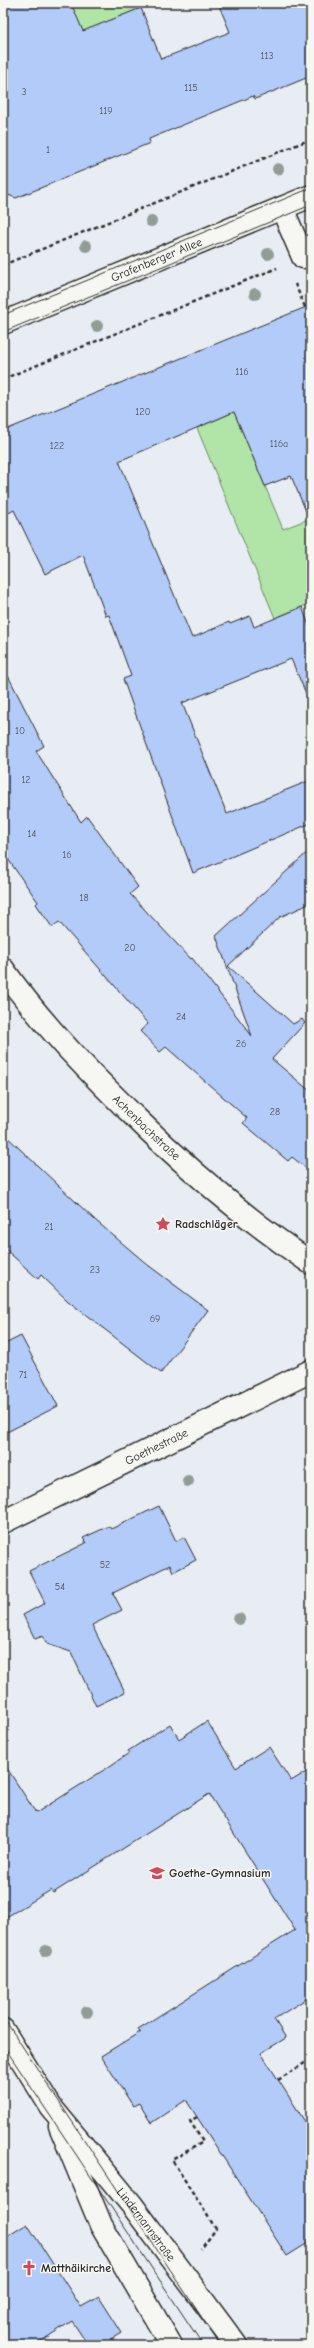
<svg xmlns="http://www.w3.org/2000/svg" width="314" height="2348" font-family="'Comic Neue',sans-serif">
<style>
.green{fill:#b0e5a7;stroke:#6e8869}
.building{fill:#b2cbf9;stroke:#2b2b2b}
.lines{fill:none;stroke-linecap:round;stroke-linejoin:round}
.minor-casing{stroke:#2b2b2b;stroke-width:25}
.major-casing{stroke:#2b2b2b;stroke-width:25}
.path{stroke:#2b2b2b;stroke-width:2.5;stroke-dasharray:4 3;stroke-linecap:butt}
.minor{stroke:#f6f6f2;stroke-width:22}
.major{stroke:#f6f6f2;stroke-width:22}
.tram{stroke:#2b2b2b;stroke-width:1}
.tree{fill:#929c96}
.labels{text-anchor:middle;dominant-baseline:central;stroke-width:3;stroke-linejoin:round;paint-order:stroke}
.number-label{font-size:10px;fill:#4d535e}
.street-label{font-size:12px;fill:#2b2b2b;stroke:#f6f6f2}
.poi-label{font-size:12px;font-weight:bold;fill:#2b2b2b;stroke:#f6f6f2;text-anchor:start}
</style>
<rect width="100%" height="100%" fill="#e8edf3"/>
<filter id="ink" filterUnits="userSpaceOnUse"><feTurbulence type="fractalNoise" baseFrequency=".025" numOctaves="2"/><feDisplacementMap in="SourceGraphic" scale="8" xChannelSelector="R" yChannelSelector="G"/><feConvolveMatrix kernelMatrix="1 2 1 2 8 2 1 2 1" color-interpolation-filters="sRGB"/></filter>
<g filter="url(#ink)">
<g class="green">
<polygon points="71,3 147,3 148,5 29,54 73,8"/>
<polygon points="234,412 283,529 311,518 311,603 275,618 197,428"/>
</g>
<g class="building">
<polygon points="3,3 71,3 83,31 141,8 161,59 230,32 218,3 311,3 311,76 255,99 253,96 149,139 150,143 16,198 3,193"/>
<polygon points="311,305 311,523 291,476 265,486 234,412 119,461 192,638 229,622 230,624 250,616 254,627 302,607 311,631 311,705 291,659 182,703 227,814 311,780 311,823 193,873 123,679 131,676 109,615 106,616 83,555 45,574 14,510 3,516 3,431"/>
<polygon points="3,666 44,746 36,751 81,822 87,816 138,887 130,894 191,959 192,958 252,1036 216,936 311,849 311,903 280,917 228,966 293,1024 302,1019 305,1023 272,1059 311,1092 311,1172 292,1157 288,1161 243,1123 247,1118 166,1047 160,1052 140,1031 148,1024 59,922 52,927 36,904 38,902 3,852"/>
<polygon points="3,1133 95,1220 148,1265 208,1310 161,1373 68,1301 41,1275 38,1279 3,1247"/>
<polygon points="21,1336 58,1406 3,1434 3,1345"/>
<polygon points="159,1506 176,1541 184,1537 196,1560 173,1572 170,1565 113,1593 122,1610 92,1625 125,1692 96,1706 71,1652 47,1644 43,1636 35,1639 23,1615 45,1603 29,1571 86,1543 83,1538 109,1526 111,1529"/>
<polygon points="207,1721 236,1768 269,1747 291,1781 311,1769 311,1996 274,2019 286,2038 261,2053 311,2131 311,2241 287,2256 186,2100 151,2123 139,2103 133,2106 101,2056 140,2032 138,2029 295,1930 209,1794 53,1893 51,1890 3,1919 3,1762 36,1813 107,1768 129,1753 128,1751 170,1724 179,1739"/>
<polygon points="27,2224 81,2307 99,2297 122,2333 103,2345 88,2345 72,2321 35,2345 3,2345 3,2239"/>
</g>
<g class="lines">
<defs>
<g id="minor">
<polyline points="282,208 303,257"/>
<path id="s1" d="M3 969C41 1023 87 1070 134 1116 189 1170 247 1220 311 1263"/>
<path id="s2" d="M3 1522 311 1371"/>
</g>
<g id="major">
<path id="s3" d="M3 323 311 196"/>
<path id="s4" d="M3 2030 51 2107 132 2205 236 2345"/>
<polyline points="60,2126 101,2225 171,2345"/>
</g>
</defs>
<use href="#minor" class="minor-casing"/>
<use href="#major" class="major-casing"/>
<g class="path">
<polyline points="3,265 311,139"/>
<polyline points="295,284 305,307"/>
<polyline points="3,379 277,268"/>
<polyline points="278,2080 311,2059"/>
<polyline points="197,2117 190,2121 203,2142 172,2160 216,2229 201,2249"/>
</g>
<use href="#minor" class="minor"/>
<use href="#major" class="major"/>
<g class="tram">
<polyline points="3,315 311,188"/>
<polyline points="3,332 311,205"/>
<polyline points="3,2017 220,2345"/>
<polyline points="3,2045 203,2345"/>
</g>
</g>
<g class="tree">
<circle cx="278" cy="169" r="6"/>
<circle cx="151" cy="221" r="6"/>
<circle cx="86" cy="246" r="6"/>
<circle cx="268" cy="254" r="6"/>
<circle cx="255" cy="294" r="6"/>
<circle cx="97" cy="326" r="6"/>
<circle cx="188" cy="1481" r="6"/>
<circle cx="239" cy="1619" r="6"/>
<circle cx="46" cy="1951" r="6"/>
<circle cx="87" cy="2012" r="6"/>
</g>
</g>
<defs>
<symbol id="sight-bare" viewBox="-9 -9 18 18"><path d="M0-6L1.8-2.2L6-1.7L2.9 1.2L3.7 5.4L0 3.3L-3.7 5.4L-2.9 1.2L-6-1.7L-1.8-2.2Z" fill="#d1495b" stroke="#f6f6f2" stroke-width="2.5" paint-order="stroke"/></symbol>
<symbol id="school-bare" viewBox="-9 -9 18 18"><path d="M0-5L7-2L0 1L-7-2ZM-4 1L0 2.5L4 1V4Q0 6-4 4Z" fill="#d1495b" stroke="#f6f6f2" stroke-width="2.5" paint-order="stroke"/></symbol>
<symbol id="church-bare" viewBox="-9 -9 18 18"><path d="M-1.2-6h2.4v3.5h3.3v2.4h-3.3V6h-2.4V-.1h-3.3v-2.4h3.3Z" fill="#d1495b" stroke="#f6f6f2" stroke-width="2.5" paint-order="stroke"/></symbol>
</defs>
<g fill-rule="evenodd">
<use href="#sight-bare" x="152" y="1213" width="22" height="22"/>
<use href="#school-bare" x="146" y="1862" width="22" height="22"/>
<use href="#church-bare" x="18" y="2257" width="22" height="22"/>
</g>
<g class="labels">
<g class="number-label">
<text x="267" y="56">113</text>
<text x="191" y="88">115</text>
<text x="24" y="92">3</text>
<text x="106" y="111">119</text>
<text x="48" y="150">1</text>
<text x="242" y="372">116</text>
<text x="143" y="412">120</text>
<text x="279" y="444">116a</text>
<text x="57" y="446">122</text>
<text x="20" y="731">10</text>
<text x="26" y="780">12</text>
<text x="32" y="834">14</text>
<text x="67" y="855">16</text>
<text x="84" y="898">18</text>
<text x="130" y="948">20</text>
<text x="181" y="1017">24</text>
<text x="241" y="1044">26</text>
<text x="275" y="1112">28</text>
<text x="49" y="1227">21</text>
<text x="95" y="1270">23</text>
<text x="155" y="1319">69</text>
<text x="23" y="1375">71</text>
<text x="105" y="1565">52</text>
<text x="60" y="1587">54</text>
</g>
<g class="street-label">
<text stroke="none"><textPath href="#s3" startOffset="166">Grafenberger Allee</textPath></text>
<text stroke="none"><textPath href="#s1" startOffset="214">Achenbachstraße</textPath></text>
<text stroke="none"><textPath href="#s2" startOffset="171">Goethestraße</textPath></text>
<text stroke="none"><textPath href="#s4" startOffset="242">Lindemannstraße</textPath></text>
</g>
<g class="poi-label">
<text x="175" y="1224">Radschläger</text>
<text x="169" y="1873">Goethe-Gymnasium</text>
<text x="41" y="2268">Matthäikirche</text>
</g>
</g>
<rect width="314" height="2348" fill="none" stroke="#f6f6f2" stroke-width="16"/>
<rect x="8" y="8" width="298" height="2332" fill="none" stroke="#2b2b2b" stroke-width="1.5" filter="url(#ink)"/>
</svg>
